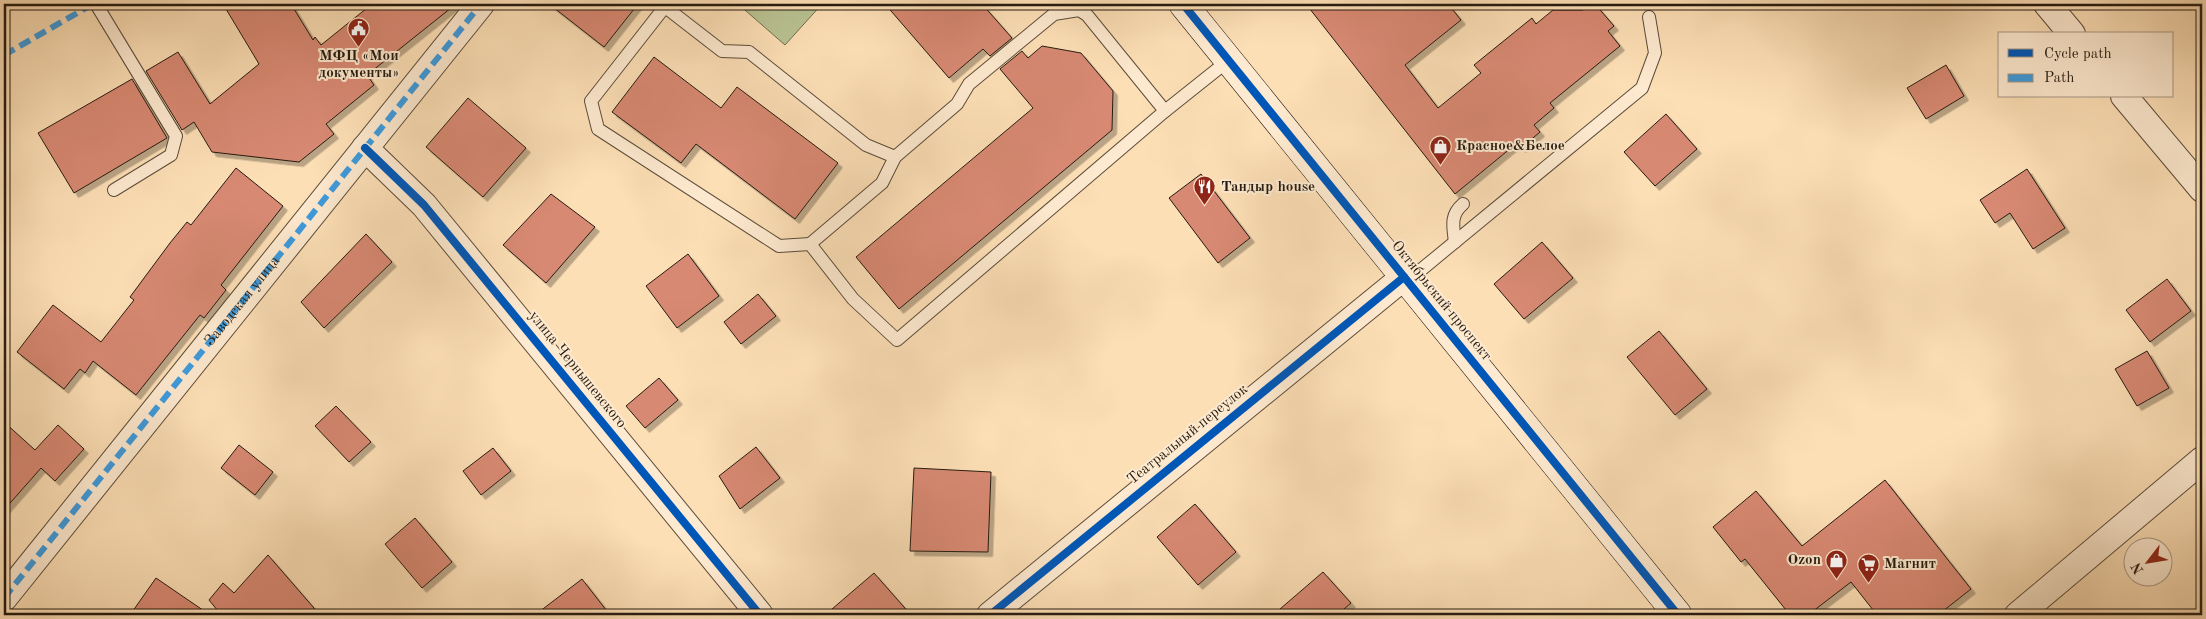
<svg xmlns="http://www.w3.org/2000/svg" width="2206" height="619" font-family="'Old Standard TT',serif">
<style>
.green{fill:#b9c393;stroke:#6f6f52}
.building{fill:#d88973;stroke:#251b10;filter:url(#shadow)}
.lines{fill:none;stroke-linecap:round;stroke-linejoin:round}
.lane-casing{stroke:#5b4c3a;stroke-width:14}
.street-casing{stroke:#5b4c3a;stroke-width:28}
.secondary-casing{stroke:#251b10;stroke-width:29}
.lane{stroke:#feead0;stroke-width:12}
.street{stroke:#feead0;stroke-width:26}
.secondary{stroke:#feead0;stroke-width:28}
.quiet{stroke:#3c9bde;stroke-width:6;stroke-dasharray:12 6;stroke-linecap:butt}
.cycleway-casing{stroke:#feead0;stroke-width:11}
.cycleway{stroke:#0057b8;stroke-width:8}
.labels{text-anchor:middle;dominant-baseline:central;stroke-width:4;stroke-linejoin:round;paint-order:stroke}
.poi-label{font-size:15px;font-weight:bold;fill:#251b10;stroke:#feead0;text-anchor:start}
.street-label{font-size:15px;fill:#251b10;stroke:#feead0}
</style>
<defs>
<filter id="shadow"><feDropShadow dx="4.5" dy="4.5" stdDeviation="0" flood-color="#0004"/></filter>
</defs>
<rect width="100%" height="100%" fill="#fddfb6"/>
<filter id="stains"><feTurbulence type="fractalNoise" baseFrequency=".004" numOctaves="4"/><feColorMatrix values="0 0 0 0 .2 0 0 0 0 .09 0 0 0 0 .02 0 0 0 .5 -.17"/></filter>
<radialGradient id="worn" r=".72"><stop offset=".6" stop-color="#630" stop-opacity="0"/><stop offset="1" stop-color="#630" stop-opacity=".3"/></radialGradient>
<polygon class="green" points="738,4 822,4 785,45"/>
<g class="building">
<polygon points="223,4 291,4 313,40 315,37 321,45 372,4 456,4 367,75 374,85 326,124 334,134 299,162 212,152 194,122 182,130 146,71 178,52 210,104 259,64"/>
<polygon points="549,4 638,4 604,47"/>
<polygon points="885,4 982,4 1012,38 990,56 983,49 949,78"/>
<polygon points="1306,4 1448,4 1461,20 1405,65 1438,108 1481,73 1474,65 1532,18 1536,24 1553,10 1583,10 1590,4 1595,4 1614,26 1608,31 1620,46 1550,103 1554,108 1534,125 1540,132 1521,148 1517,143 1455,194"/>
<polygon points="1042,46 1081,53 1113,91 1112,130 899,309 856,257 1033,108 1000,69 1022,51 1028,58"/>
<polygon points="654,57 721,108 737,87 838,163 795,219 696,144 681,163 612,112"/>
<polygon points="1946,65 1964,96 1926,119 1907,88"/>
<polygon points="132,79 167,138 74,193 38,133"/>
<polygon points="468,98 526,148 483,197 426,147"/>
<polygon points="1666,114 1697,149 1655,186 1624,152"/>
<polygon points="236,168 283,206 221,285 226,290 204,318 200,315 136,395 93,361 85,373 80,369 64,389 17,352 53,305 101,342 134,300 130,297 170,243 187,222 191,225"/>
<polygon points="2027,169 2065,228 2033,249 2010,213 1995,223 1980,200"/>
<polygon points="1201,174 1250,238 1218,263 1169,198"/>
<polygon points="551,194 595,227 546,283 503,245"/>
<polygon points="366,234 392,262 324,328 301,302"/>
<polygon points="1542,242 1573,278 1524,319 1494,284"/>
<polygon points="688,254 719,296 677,328 646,286"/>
<polygon points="2167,279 2191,311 2150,342 2126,310"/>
<polygon points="758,294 776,316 741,344 724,322"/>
<polygon points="1659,331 1707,389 1675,415 1627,357"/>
<polygon points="2147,351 2169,388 2137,406 2115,369"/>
<polygon points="659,378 678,400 645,428 626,406"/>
<polygon points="336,406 371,442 349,462 315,426"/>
<polygon points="4,422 35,450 58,425 84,449 55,481 41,468 4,510"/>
<polygon points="239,445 273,472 255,495 221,468"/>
<polygon points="756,447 780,478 740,509 719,476"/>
<polygon points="493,448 511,471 481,495 463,471"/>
<polygon points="914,468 991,472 988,552 910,551"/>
<polygon points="1885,480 1971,589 1938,615 1877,615 1851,582 1808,615 1790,615 1745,559 1741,562 1713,527 1756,491 1802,546"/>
<polygon points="1195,504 1236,552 1198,585 1157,537"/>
<polygon points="415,518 452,562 422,588 385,544"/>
<polygon points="268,555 320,615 214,615 218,611 209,600 223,583 234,593"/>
<polygon points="1323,572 1351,603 1337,615 1273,615"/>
<polygon points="874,573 911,615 825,615"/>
<polygon points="156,578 210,615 130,615"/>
<polygon points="582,579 610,615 535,615"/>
</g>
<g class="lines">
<defs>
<g id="lane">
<polyline points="96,4 176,136 171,155 114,190"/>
<polyline points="667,4 591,101 598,129 779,246 810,244 853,299 897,340 1165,111"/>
<polyline points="664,6 722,51 749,52 866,145 895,157"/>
<path d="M1455 242C1453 226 1450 215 1463 204"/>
<polyline points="810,244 882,183 895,157 957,104 969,84 1054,14 1079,10 1087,15 1165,111 1229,60"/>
<polyline points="1404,277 1422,269 1642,88 1655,53 1649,17"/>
</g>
<g id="street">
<polyline points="2047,4 2072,34"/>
<polyline points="2124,96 2202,189"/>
<polyline points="365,148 424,205 760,615"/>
<polyline points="4,598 481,4"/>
<polyline points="990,615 1404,277"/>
<polyline points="2018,615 2202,460"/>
</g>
<polyline id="secondary" points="1183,4 1678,615"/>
</defs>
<use href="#lane" class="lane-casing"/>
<use href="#street" class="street-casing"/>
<use href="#secondary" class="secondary-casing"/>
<use href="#lane" class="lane"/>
<use href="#street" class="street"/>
<use href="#secondary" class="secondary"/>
<g class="quiet">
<polyline points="4,55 93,4"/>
<path id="s1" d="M4 598 481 4"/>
</g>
<defs>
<g id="cycleway">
<polyline points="1183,4 1678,615"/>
<polyline points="365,148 424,205 760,615"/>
<polyline points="990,615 1404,277"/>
</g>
</defs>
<use href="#cycleway" class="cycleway-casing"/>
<use href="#cycleway" class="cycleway"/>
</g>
<defs>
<symbol id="civic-pin" viewBox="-11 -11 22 30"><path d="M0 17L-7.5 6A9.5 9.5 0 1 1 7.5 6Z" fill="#8f2418" stroke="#feead0"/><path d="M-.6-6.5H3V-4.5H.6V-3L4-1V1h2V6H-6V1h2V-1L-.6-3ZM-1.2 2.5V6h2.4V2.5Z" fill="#fff"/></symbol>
<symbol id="shop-pin" viewBox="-11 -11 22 30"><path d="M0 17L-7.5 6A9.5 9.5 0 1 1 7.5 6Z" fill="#8f2418" stroke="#feead0"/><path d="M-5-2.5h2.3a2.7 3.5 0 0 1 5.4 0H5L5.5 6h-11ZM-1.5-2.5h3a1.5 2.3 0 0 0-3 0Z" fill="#fff"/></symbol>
<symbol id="restaurant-pin" viewBox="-11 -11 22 30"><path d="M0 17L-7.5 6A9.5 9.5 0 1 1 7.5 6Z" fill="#8f2418" stroke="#feead0"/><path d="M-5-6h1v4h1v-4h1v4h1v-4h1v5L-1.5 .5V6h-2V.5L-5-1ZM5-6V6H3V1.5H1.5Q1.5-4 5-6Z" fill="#fff"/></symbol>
<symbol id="supermarket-pin" viewBox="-11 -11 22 30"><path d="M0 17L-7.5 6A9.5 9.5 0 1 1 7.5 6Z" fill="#8f2418" stroke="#feead0"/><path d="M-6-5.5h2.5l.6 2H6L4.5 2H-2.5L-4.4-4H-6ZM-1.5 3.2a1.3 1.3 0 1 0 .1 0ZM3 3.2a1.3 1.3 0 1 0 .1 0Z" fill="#fff"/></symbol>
</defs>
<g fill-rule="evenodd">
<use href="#civic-pin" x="346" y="16" width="25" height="34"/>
<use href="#shop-pin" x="1428" y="134" width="25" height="34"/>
<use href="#restaurant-pin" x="1192" y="174" width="25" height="34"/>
<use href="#shop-pin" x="1824" y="548" width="25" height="34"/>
<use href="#supermarket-pin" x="1856" y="552" width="25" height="34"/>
</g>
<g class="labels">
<g class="poi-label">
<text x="359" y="56" text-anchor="middle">МФЦ «Мои<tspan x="359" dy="17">документы»</tspan></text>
<text x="1456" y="146">Красное&amp;Белое</text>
<text x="1221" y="187">Тандыр house</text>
<text x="1821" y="560" text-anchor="end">Ozon</text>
<text x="1884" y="564">Магнит</text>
</g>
<g class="street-label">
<text stroke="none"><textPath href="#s1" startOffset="381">Заводская улица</textPath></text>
<text transform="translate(1441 301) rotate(51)">Октябрьский проспект</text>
<text transform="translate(577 370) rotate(51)">улица Чернышевского</text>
<text transform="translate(1188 435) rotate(-39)">Театральный переулок</text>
</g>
</g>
<rect width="2206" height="619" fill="none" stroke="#fddfb6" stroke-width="20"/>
<rect x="5" y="5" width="2196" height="609" fill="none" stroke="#251b10" stroke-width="2.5"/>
<rect x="10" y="10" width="2186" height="599" fill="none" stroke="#251b10"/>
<rect x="1998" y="32" width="175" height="65" fill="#feead0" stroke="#a79783"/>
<rect x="2008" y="49" width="25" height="8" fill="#0057b8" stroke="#a79783"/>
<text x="2044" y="58" font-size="15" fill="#251b10">Cycle path</text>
<rect x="2008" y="74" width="25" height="8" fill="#3c9bde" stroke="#a79783"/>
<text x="2044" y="82" font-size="15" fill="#251b10">Path</text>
<g transform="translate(2148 562) rotate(239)"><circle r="24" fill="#feead0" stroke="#a79783"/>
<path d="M0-4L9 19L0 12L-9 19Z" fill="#8f2418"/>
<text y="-8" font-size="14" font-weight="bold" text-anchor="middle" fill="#251b10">N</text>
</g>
<rect width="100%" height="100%" filter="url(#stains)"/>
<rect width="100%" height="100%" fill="url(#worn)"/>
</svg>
